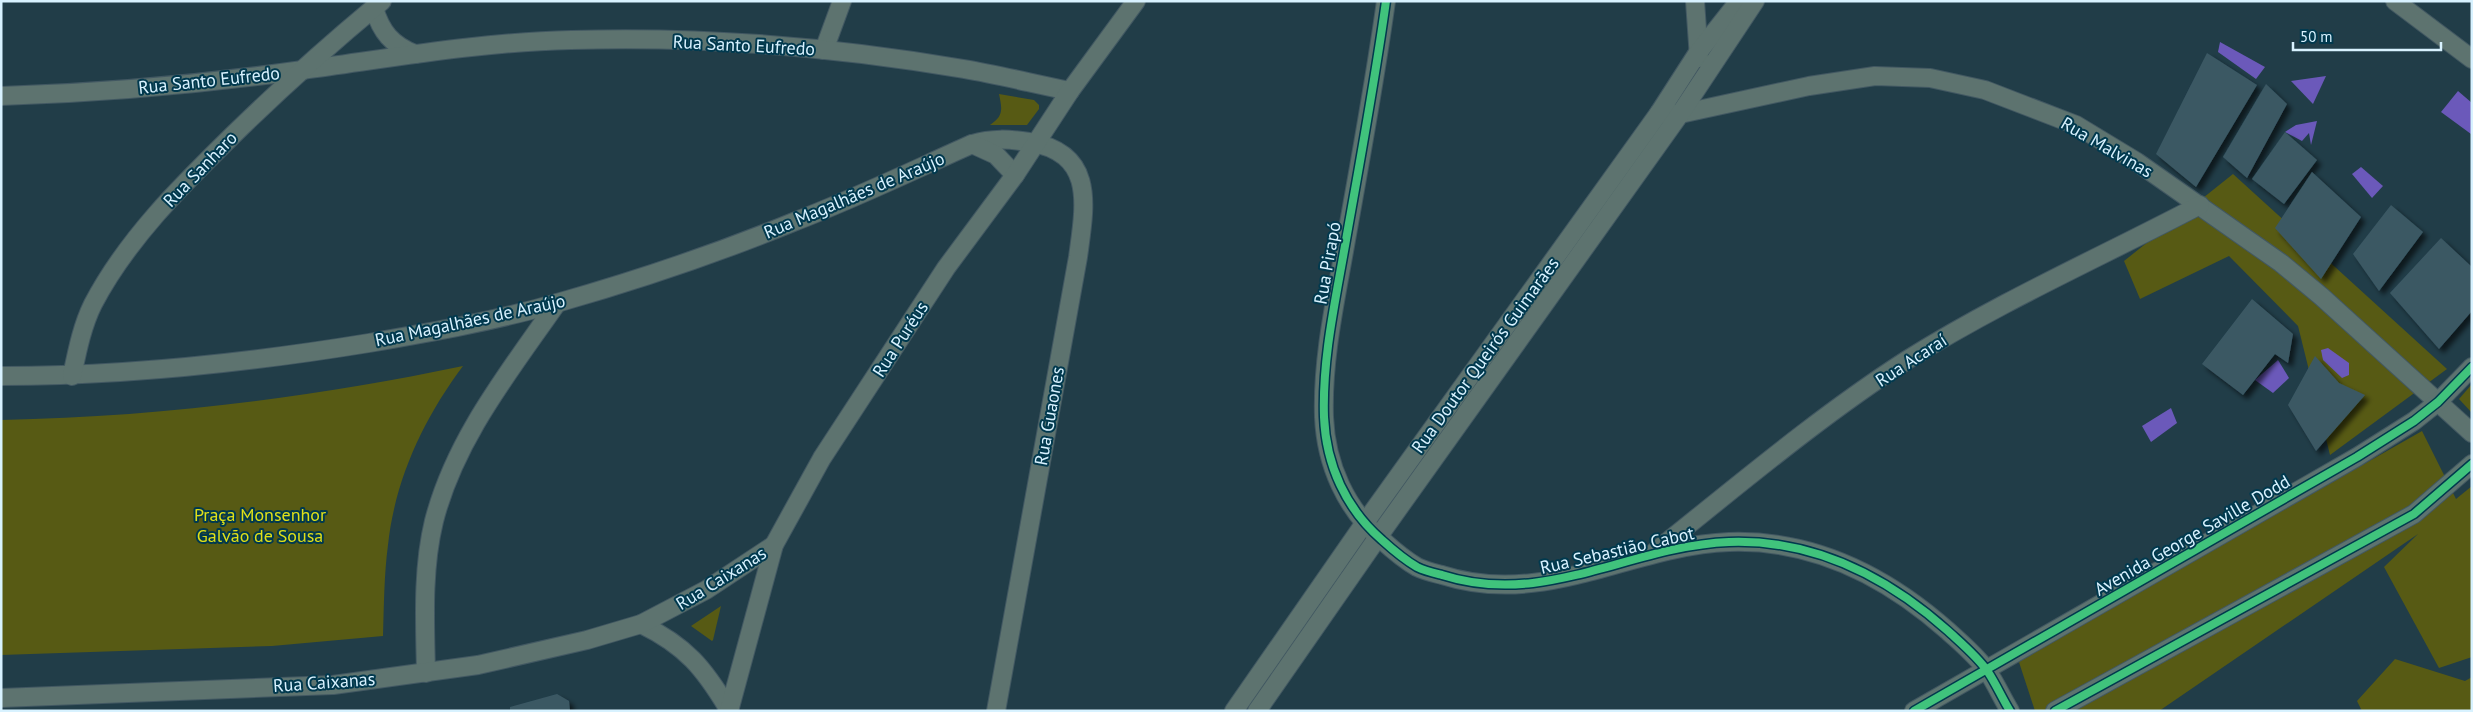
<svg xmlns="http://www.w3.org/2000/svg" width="2473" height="712" font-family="'PT Sans',sans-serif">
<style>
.green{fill:#575a14}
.water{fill:#6b59ba}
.building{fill:#3b5864;filter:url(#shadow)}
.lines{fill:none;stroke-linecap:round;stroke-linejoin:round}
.minor-casing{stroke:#425862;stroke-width:20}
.minor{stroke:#5d736f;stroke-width:18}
.cycleway-casing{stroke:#01394e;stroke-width:11}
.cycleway{stroke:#40c37c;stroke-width:8}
.labels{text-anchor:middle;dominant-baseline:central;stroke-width:4;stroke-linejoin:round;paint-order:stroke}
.street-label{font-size:18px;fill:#d8f2ff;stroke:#01394e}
.park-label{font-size:18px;fill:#dfe018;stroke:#01394e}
</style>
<defs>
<filter id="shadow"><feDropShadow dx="4.5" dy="4.5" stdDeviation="2.5" flood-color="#0009"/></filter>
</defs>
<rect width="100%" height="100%" fill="#213d48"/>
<g class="green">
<path d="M999 94 1034 100 1039 105V109L1027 125H990C1004 116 1002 109 999 94Z"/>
<polygon points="2233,174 2447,369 2330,455 2298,326 2229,256 2140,299 2124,261"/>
<path d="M463 366C424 418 395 479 388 545 384 575 384 606 383 636L272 646 1 655V420C157 417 310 398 463 366Z"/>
<polygon points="2472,384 2472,413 2459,399"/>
<polygon points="2422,431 2456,499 2472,486 2472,657 2439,668 2384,567 2418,534 2159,711 2035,711 2016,653 2060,637"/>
<polygon points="721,606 713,640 712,641 691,626"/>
<polygon points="2395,659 2465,681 2472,677 2472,711 2362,711 2357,701"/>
</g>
<g class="water">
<polygon points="2220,42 2265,67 2256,79 2218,52"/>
<polygon points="2326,76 2313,104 2291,81"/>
<polygon points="2458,91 2472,103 2471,134 2441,112"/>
<polygon points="2317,121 2311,145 2309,133 2302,141 2285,132 2296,125"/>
<polygon points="2361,167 2383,186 2372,198 2352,174"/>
<polygon points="2328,348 2349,363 2349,375 2342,378 2323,360 2321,350"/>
<polygon points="2278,360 2289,378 2273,393 2255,380"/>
<polygon points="2171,408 2177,423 2151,442 2142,426"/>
</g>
<g class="building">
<polygon points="2207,53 2257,85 2196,187 2156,154"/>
<polygon points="2266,84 2287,104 2247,178 2223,157"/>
<polygon points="2285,132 2317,160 2284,204 2252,179"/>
<polygon points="2312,172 2361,217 2321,279 2275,228"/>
<polygon points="2391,205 2423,232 2379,291 2353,254"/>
<polygon points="2441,238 2472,267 2472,311 2439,349 2390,293"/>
<polygon points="2252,299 2293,334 2288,363 2275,354 2243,395 2202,364"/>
<polygon points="2315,356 2339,383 2365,395 2316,451 2288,405"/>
<polygon points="557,694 569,701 570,711 510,711 510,707"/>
</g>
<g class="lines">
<defs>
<g id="minor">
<path d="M1386 1C1375 81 1360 161 1346 240 1336 298 1322 358 1324 417 1326 465 1346 509 1382 540 1393 550 1405 560 1417 567 1425 571 1434 573 1442 575 1545 608 1629 546 1729 542 1814 539 1886 576 1948 631 1961 643 1978 657 1988 672 1996 684 2002 698 2010 711"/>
<polyline points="1695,1 1699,58"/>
<polyline points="2395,1 2472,59"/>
<path d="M374 8C381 32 392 45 415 54"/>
<polyline points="824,50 842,1"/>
<path d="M1 96C102 93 203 84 303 70 392 58 481 42 571 40 701 36 835 47 964 69 999 75 1035 84 1070 91"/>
<polyline points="1659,113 1680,114 1809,86 1875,76 1930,78 1985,90 2076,125 2137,162 2281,263 2322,297 2472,433"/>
<path d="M972 144C992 138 1009 139 1029 142 1096 153 1085 205 1078 257L996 711"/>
<path d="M1 376C125 376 247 363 369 343 432 332 495 321 557 303 638 280 718 253 796 221 856 198 914 170 972 144L996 155 1015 175"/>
<path d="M72 376C77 352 82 326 93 304 127 239 181 186 233 135 281 88 330 44 382 1"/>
<path d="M1652 554C1735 488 1817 418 1907 360 2001 301 2103 256 2200 205"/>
<path d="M641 624C686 646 704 668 729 710"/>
<path d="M426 673C425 623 422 570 434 521 455 439 509 372 557 303"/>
<polyline points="1,698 333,685 478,665 587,640 641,624 706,590 774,545"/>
<polyline points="729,711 774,545 822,458 946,268 1015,175 1070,91 1136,1"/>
<polyline points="1234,711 1364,524 1659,113 1697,54 1739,1"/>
<polyline points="1257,711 1378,537 1680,114 1755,1"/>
<polyline points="1914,711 2357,457 2414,421 2438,402 2472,367"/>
<polyline points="2055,711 2414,514 2472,464"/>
</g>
</defs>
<use href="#minor" class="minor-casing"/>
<use href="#minor" class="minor"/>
<defs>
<g id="cycleway">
<path d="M1386 1C1375 81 1360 161 1346 240 1336 298 1322 358 1324 417 1326 465 1346 509 1382 540 1393 550 1405 560 1417 567 1425 571 1434 573 1442 575 1545 608 1629 546 1729 542 1814 539 1886 576 1948 631 1961 643 1978 657 1988 672 1996 684 2002 698 2010 711"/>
<polyline points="1914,711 2357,457 2414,421 2438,402 2472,367"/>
<polyline points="2055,711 2414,514 2472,464"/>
</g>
</defs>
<use href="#cycleway" class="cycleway-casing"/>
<use href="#cycleway" class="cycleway"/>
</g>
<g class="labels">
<g class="street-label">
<text transform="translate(744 45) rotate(3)">Rua Santo Eufredo</text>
<text transform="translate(209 80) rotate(-6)">Rua Santo Eufredo</text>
<text transform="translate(2107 147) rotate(30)">Rua Malvinas</text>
<text transform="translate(200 169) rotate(-46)">Rua Sanharo</text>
<text transform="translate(854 195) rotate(-23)">Rua Magalhães de Araújo</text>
<text transform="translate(1327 263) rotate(-80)">Rua Pirapó</text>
<text transform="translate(470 320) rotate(-12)">Rua Magalhães de Araújo</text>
<text transform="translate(900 339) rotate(-57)">Rua Puréus</text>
<text transform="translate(1485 355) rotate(-54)">Rua Doutor Queirós Guimarães</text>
<text transform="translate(1911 360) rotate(-33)">Rua Acaraí</text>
<text transform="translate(1049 416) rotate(-80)">Rua Guaones</text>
<text transform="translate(2192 535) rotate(-30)">Avenida George Saville Dodd</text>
<text transform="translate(1617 550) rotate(-13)">Rua Sebastião Cabot</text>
<text transform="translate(721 578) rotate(-32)">Rua Caixanas</text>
<text transform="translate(324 682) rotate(-4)">Rua Caixanas</text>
</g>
<g class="park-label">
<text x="260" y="514">Praça Monsenhor<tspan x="260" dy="21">Galvão de Sousa</tspan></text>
</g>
</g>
<rect width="2473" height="712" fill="none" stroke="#d8f2ff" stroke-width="5"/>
<path d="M2293 42v8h148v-8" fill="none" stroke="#d8f2ff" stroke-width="2.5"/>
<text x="2300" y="42" font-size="15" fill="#d8f2ff" stroke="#01394e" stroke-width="4" paint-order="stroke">50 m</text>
</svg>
